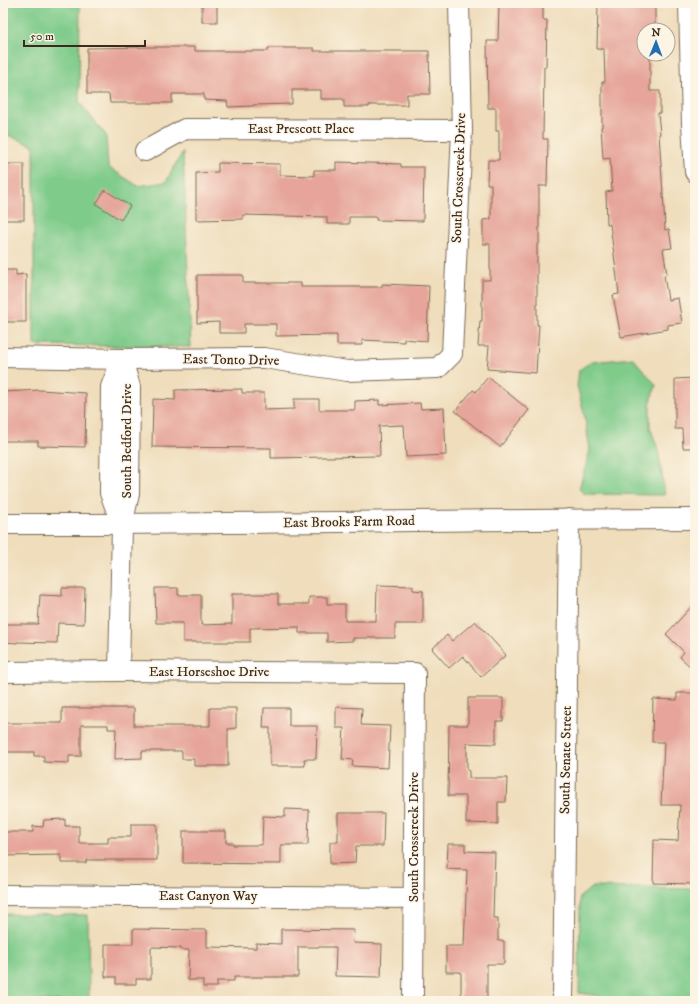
<svg xmlns="http://www.w3.org/2000/svg" width="698" height="1004" font-family="'IM FELL DW Pica',serif">
<style>
.green{fill:#7ecb8a;stroke:#5c7a54}
.building{fill:#e6a49a}
.lines{fill:none;stroke-linecap:round;stroke-linejoin:round}
.minor-casing{stroke:#7a6955;stroke-width:22}
.minor{stroke:#fff;stroke-width:20}
.labels{text-anchor:middle;dominant-baseline:central;stroke-width:3;stroke-linejoin:round;paint-order:stroke}
.street-label{font-size:14px;fill:#3b2a1e;stroke:#fcf5e5}
</style>
<rect width="100%" height="100%" fill="#fcf5e5"/>
<filter id="ink" filterUnits="userSpaceOnUse"><feTurbulence type="fractalNoise" baseFrequency=".025" numOctaves="2"/><feDisplacementMap in="SourceGraphic" scale="8" xChannelSelector="R" yChannelSelector="G"/><feConvolveMatrix kernelMatrix="1 2 1 2 8 2 1 2 1" color-interpolation-filters="sRGB"/></filter>
<filter id="wash" filterUnits="userSpaceOnUse"><feTurbulence type="fractalNoise" baseFrequency=".012" numOctaves="4" result="noise"/><feDisplacementMap in="SourceGraphic" scale="16" xChannelSelector="R" yChannelSelector="G"/><feGaussianBlur stdDeviation="0.9" result="paint"/><feColorMatrix in="noise" values="0 0 0 0 0 0 0 0 0 0 0 0 0 0 0 0 0 1.4 0 .05"/><feComposite in="paint" operator="in"/></filter>
<g filter="url(#wash)">
<rect width="100%" height="100%" fill="#efddbb"/>
<g class="green">
<polygon points="3,3 80,3 79,102 106,135 108,167 138,186 166,182 176,163 183,152 191,347 34,345 34,146 3,133"/>
<polygon points="633,358 656,385 650,405 650,427 658,449 665,495 585,494 579,489 590,450 584,413 577,386 579,370 591,362"/>
<polygon points="592,887 695,889 695,999 604,1001 600,996 579,993 580,897"/>
<polygon points="3,914 88,915 89,1001 3,1001"/>
</g>
<g id="blocks">
<g class="building">
<rect x="202" y="3" width="15" height="19"/>
<polygon points="499,3 543,3 543,20 547,20 546,67 544,67 543,139 548,139 547,186 539,186 539,244 537,244 537,325 539,325 536,373 487,369 489,346 478,346 480,321 482,321 482,280 490,280 490,244 483,244 483,220 491,219 491,184 487,184 488,160 499,160 499,131 496,131 496,108 488,108 487,41 498,41"/>
<polygon points="598,3 655,3 655,30 644,30 644,54 655,54 655,57 650,57 650,91 660,91 660,113 658,113 660,134 659,134 664,209 665,230 669,229 672,248 663,249 667,274 664,275 668,300 678,298 682,323 668,325 668,329 621,337 613,295 619,294 610,224 607,224 606,192 612,191 610,158 603,159 601,127 602,127 602,82 605,82 604,49 597,49"/>
<polygon points="148,47 195,47 195,51 268,51 268,48 314,48 314,51 429,51 430,94 407,94 407,105 369,105 369,107 344,107 344,99 321,99 321,90 292,90 292,104 253,105 253,106 228,107 227,101 204,100 204,94 172,94 172,103 110,103 109,94 87,94 87,48"/>
<polygon points="336,162 401,164 401,167 424,167 423,221 376,220 376,217 349,217 349,224 327,224 327,217 243,215 243,219 196,220 196,173 218,172 218,163 280,164 280,175 314,176 314,170 336,170"/>
<rect x="3" y="164" width="21" height="56"/>
<polygon points="105,190 130,206 121,220 96,204"/>
<polygon points="3,270 16,270 16,275 26,274 26,322 3,322"/>
<polygon points="197,275 243,275 243,283 301,283 301,287 382,287 382,284 429,286 427,341 404,339 404,342 362,340 362,345 337,345 337,335 276,336 276,324 244,324 244,333 219,333 219,322 197,323"/>
<polygon points="488,377 529,410 500,447 455,411 473,390 476,392"/>
<polygon points="694,378 695,448 683,448 682,429 675,429 675,379"/>
<polygon points="242,389 242,393 264,393 264,410 294,409 294,399 319,399 319,410 355,410 355,401 379,400 379,405 420,403 421,409 444,408 446,455 406,457 404,425 379,426 380,456 271,458 271,448 152,447 153,399 175,400 175,390"/>
<polygon points="40,390 86,393 85,447 38,446 38,441 3,441 3,392"/>
<polygon points="377,585 413,586 413,590 423,591 423,624 395,624 395,638 353,638 353,641 327,642 327,633 299,633 299,627 250,628 250,642 183,642 183,623 156,623 155,588 178,588 178,595 201,595 201,625 232,624 232,594 278,594 278,604 309,604 309,597 327,597 327,604 345,604 345,621 376,621"/>
<polygon points="62,588 85,588 84,624 58,623 57,643 17,642 17,643 3,642 3,624 38,624 40,595 62,596"/>
<polygon points="695,603 695,671 680,657 684,652 666,634"/>
<polygon points="475,621 506,655 481,677 463,656 449,668 432,649 447,635 452,641"/>
<polygon points="677,693 695,693 695,884 653,883 654,840 678,841 680,805 661,805 664,742 652,742 653,699 677,700"/>
<polygon points="468,698 503,698 503,721 496,721 496,744 467,743 467,770 469,770 469,778 507,778 506,802 498,802 498,824 466,823 466,796 448,796 449,725 468,725"/>
<polygon points="336,707 362,708 361,725 390,726 388,768 352,766 353,760 342,759 344,728 336,728"/>
<polygon points="62,708 134,708 134,726 210,726 210,708 236,708 236,728 228,729 228,766 194,766 194,759 182,759 182,751 142,751 142,758 115,759 116,729 108,729 108,725 81,725 81,756 69,756 69,763 44,762 44,756 34,756 34,752 3,752 3,723 62,723"/>
<polygon points="264,708 289,708 289,726 317,726 316,759 304,759 305,766 270,766 270,728 263,728"/>
<polygon points="285,809 309,810 308,845 281,845 281,864 183,863 183,831 226,831 226,843 233,843 233,845 262,845 263,816 285,817"/>
<polygon points="338,813 384,813 383,846 356,846 355,863 330,864 330,842 338,842"/>
<polygon points="65,819 65,826 79,826 79,843 108,843 108,837 131,837 131,824 157,824 157,860 86,860 86,863 61,863 61,855 3,856 3,832 33,832 33,826 43,827 44,820"/>
<polygon points="448,844 465,844 465,851 495,852 493,918 498,918 498,941 504,941 504,964 487,964 487,1001 461,1001 461,972 446,972 446,946 464,946 467,870 447,869"/>
<polygon points="133,929 207,930 207,947 256,948 256,943 281,944 281,929 354,930 353,943 382,944 381,977 335,976 336,947 298,947 298,977 234,977 234,981 217,981 217,987 203,987 203,980 188,980 189,950 181,950 181,948 151,947 151,979 136,979 136,984 116,984 116,977 105,977 105,944 133,944"/>
</g>
</g>
</g>
<g filter="url(#ink)">
<use href="#blocks" fill-opacity="0" stroke="#7a6955" stroke-width="1"/>
<g class="lines">
<defs>
<g id="minor">
<polyline points="689,3 692,124 695,172"/>
<polyline points="145,151 185,129 462,130"/>
<polyline points="3,357 122,359 264,358 347,371 438,368 452,354 462,130 459,3"/>
<path d="M3 524C234 525 464 519 695 519"/>
<polyline points="122,525 110,493 111,387 122,359"/>
<polyline points="119,671 122,525 129,494 130,387 122,359"/>
<polyline points="3,672 119,671 415,673 413,1001"/>
<polyline points="3,895 414,898"/>
<polyline points="563,1001 569,519"/>
</g>
</defs>
<use href="#minor" class="minor-casing"/>
<use href="#minor" class="minor"/>
</g>
</g>
<g class="labels">
<g class="street-label">
<text x="301" y="129">East Prescott Place</text>
<text transform="translate(459 178) rotate(-88)">South Crosscreek Drive</text>
<text transform="translate(231 360) rotate(1)">East Tonto Drive</text>
<text transform="translate(127 441) rotate(-90)">South Bedford Drive</text>
<text transform="translate(349 522) rotate(-1)">East Brooks Farm Road</text>
<text x="209" y="672">East Horseshoe Drive</text>
<text transform="translate(566 760) rotate(-89)">South Senate Street</text>
<text transform="translate(414 837) rotate(-90)">South Crosscreek Drive</text>
<text x="208" y="896">East Canyon Way</text>
</g>
</g>
<rect width="698" height="1004" fill="none" stroke="#fcf5e5" stroke-width="16"/>
<g transform="translate(656 42) rotate(1)"><circle r="19" fill="#fcf5e5" stroke="#afa495"/>
<path d="M0-3L7 15L0 10L-7 15Z" fill="#1f6fb2"/>
<text y="-6" font-size="11" font-weight="bold" text-anchor="middle" fill="#3b2a1e">N</text>
</g>
<path d="M24 40v6h121v-6" fill="none" stroke="#3b2a1e" stroke-width="2"/>
<text x="30" y="40" font-size="12" fill="#3b2a1e" stroke="#fcf5e5" stroke-width="3" paint-order="stroke">50 m</text>
</svg>
